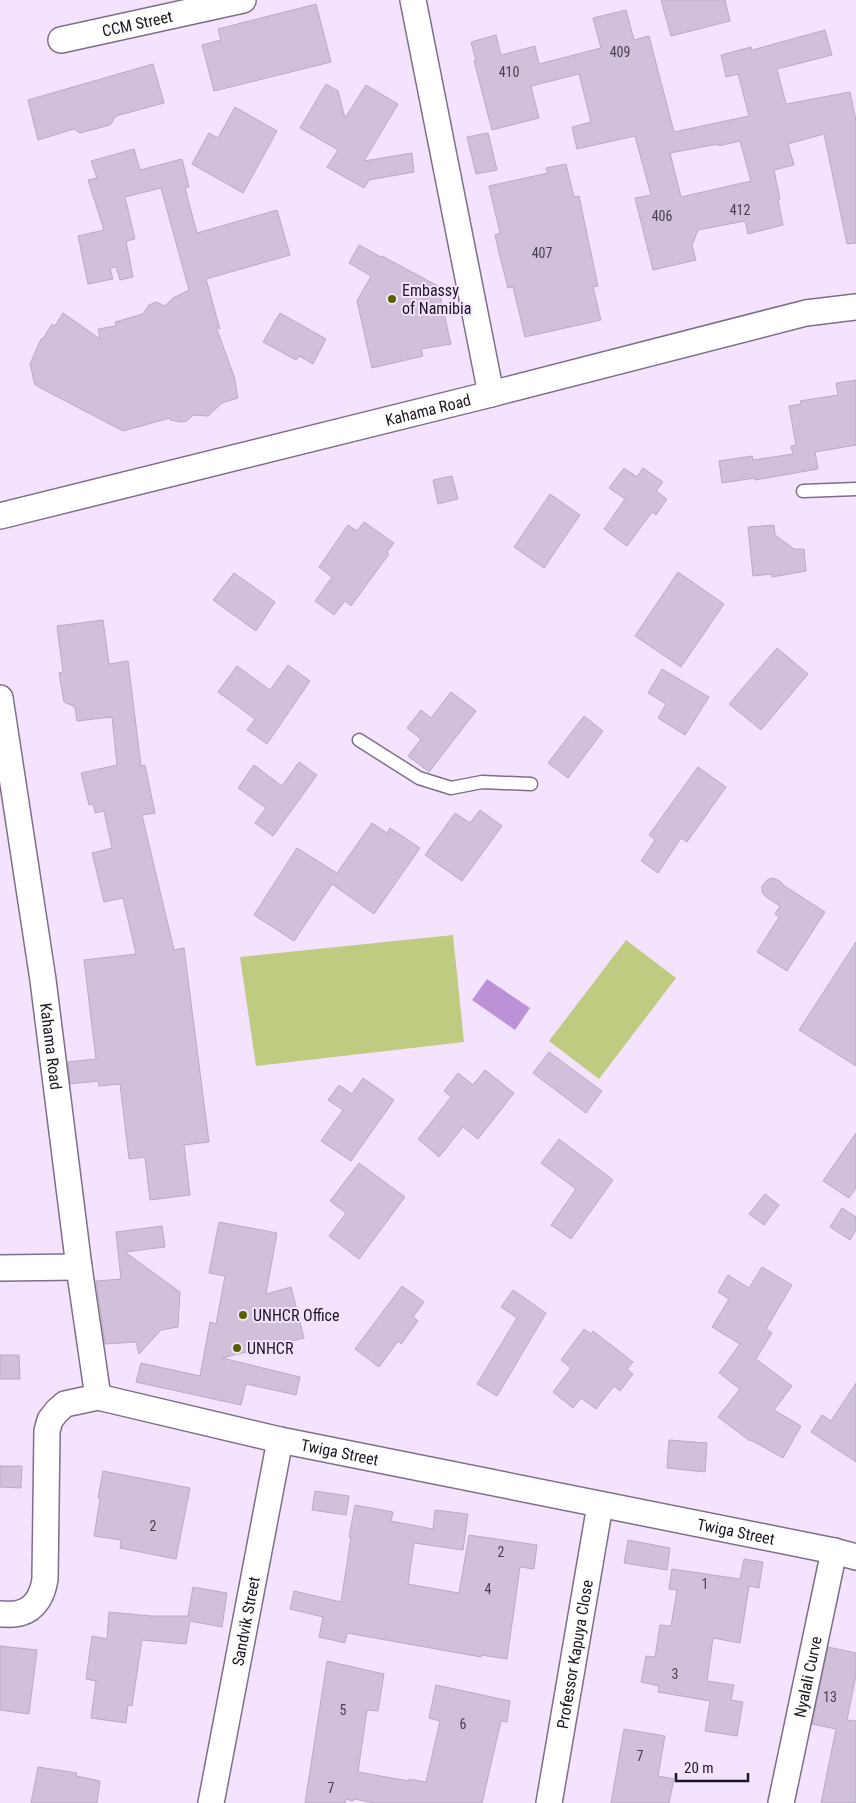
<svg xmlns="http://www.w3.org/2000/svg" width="856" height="1803" font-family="'Roboto Condensed',sans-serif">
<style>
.green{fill:#bfcb81}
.water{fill:#bb92d8}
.building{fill:#d0c0dc;stroke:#b9aac5;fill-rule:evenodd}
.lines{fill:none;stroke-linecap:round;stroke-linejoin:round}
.lane-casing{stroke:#7d6f88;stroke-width:15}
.street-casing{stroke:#7d6f88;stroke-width:28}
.lane{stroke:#fff;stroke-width:12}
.street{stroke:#fff;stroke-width:25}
.poi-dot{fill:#576100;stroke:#f3e3ff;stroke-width:2}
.labels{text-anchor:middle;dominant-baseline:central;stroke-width:4;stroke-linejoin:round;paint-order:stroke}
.number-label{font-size:14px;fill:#49404f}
.street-label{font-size:16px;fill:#1c1620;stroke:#f3e3ff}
.poi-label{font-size:16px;fill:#1c1620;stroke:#f3e3ff;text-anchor:start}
</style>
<rect width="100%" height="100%" fill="#f3e3ff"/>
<g class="green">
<polygon points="453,935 464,1042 256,1066 240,957"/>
<polygon points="626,940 676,978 599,1079 549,1041"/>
</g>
<polygon class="water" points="487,979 530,1008 515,1030 472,1000"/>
<g class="building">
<polygon points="661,0 725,0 730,21 671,36"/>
<polygon points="316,4 331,62 214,91 202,45 221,40 218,29"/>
<path d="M626 10 634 40 649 36 674 132 749 116 738 74 726 77 721 55 751 47 752 50 825 30 832 55 777 69 786 104 850 92 856 120V243L847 244 824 134 788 144 794 165 774 170 780 199 778 200 783 225 748 234 745 221 698 230 692 245 696 260 653 270 635 198 651 195 635 136 577 149 572 127 591 122 579 74 531 86 539 118 492 130 474 61H476L471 42 496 35 501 55 535 46 539 64 601 48 593 18ZM740 141 751 181 681 197 670 153 718 144 719 146Z"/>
<polygon points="153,64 164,103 116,116 110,125 80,133 74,129 38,140 28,100"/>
<polygon points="326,84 338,91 345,118 366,85 398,104 364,161 412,153 414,172 369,180 364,188 327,167 338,150 300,128"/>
<polygon points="235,107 277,131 243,193 192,164 209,133 218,138"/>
<polygon points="488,133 497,170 476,174 467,137"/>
<polygon points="134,149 140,170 182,159 189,187 185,188 197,233 277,210 290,255 206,279 220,329 216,327 234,376 238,398 222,403 208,416 193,415 187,421 181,422 170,420 170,418 123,431 35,385 30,364 41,339 43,339 52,324 55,326 63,313 100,339 98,329 116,326 115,322 143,314 149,305 156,302 165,306 173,298 189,290 161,188 125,197 135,239 126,241 133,277 120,280 116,267 110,268 113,279 88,284 78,236 104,230 88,180 97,178 91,161"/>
<polygon points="566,164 574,197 579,196 598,286 593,287 601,320 525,337 513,287 508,288 499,253 495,235 500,233 489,186 548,173 546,168"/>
<polygon points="359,245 381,257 382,256 438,286 451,344 421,349 423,356 372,368 357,301 371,276 349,263"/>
<polygon points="280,313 326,339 313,364 299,356 296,360 263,342"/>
<polygon points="856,380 856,445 815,452 818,469 755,480 755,478 722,483 719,461 752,456 753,460 793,454 791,446 796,445 789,406 801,404 800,401 838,395 836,383"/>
<polygon points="624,468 637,477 643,468 663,482 656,491 667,499 656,515 652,512 627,546 604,529 625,499 609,488"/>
<polygon points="452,476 458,499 438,504 433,480"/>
<polygon points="550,494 580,515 544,568 514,547"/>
<polygon points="364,522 394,543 387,552 389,554 351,606 345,601 334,615 315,601 332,577 319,567 348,525 357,531"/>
<polygon points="774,525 775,535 794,549 804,549 806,571 772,577 772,574 753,576 748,527"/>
<polygon points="678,572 724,604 681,667 635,636"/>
<polygon points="234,573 275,602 256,631 213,600"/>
<polygon points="103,620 109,664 128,661 141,766 145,765 155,813 142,815 174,950 184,948 209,1142 184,1145 190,1195 150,1200 145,1157 129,1159 120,1084 99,1086 98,1081 70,1084 68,1062 96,1059 84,960 136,954 123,898 104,902 92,853 112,848 104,811 95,813 93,804 89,805 81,773 117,765 112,717 77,721 75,707 64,702 59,673 63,672 57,626"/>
<polygon points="777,648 808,674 761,730 729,704"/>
<polygon points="288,665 310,681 267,744 247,730 255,719 218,692 237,666 270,690"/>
<polygon points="662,669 709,697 685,735 658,718 666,704 648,693"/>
<polygon points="451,692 476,711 429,772 408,756 421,739 407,728 421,710 431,718"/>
<polygon points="584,716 603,731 568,778 548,763"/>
<polygon points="299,762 317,775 273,836 255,823 266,808 238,788 254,765 282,786"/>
<polygon points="698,767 726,787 687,842 681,838 658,873 641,861 655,840 649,835"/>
<polygon points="480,810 502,826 462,881 425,855 455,813 470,823"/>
<polygon points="372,823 387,833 390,828 420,848 374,914 332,884 294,941 254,915 297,848 337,873"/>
<polygon points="771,878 776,879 781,882 783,885 825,912 787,971 757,952 779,917 775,914 780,906 766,897 762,892 762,886 766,881"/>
<polygon points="856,942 856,1066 799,1030"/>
<polygon points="549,1052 602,1091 586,1113 533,1073"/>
<polygon points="485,1070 514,1093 478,1139 463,1127 439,1157 418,1139 451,1097 444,1091 458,1073 473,1085"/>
<polygon points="363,1078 394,1100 351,1161 321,1141 343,1110 328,1100 339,1085 352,1094"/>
<polygon points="856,1133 856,1188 849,1198 823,1181"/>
<polygon points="559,1139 613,1180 571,1239 551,1225 576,1189 541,1163"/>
<polygon points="359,1163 405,1197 359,1259 329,1236 346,1213 330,1201"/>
<polygon points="765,1194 779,1205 764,1225 749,1214"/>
<polygon points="842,1208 856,1217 856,1230 850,1240 830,1227"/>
<polygon points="219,1222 277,1233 266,1294 291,1287 304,1338 222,1358 300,1377 296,1395 246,1384 241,1405 136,1382 141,1363 200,1376 210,1322 216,1324 225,1276 209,1273"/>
<polygon points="162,1226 165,1247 125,1252 180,1292 178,1327 161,1330 139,1354 136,1342 105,1344 96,1281 121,1279 116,1232"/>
<polygon points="762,1267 792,1285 766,1329 772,1333 756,1359 792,1386 774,1410 801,1426 783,1458 751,1440 750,1441 718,1417 740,1389 719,1373 740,1344 712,1327 729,1299 718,1292 728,1275 749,1288"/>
<polygon points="402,1286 424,1302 413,1317 418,1321 401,1344 398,1341 379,1367 355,1349"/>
<polygon points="513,1290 546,1313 497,1396 477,1384 517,1318 501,1307"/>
<polygon points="584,1329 591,1334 593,1331 633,1362 627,1369 633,1374 620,1391 614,1386 596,1409 581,1398 573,1408 553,1392 571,1368 561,1360"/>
<polygon points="0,1355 19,1355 20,1379 0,1379"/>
<polygon points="856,1383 856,1462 811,1432 822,1415 831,1421"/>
<polygon points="669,1440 707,1443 705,1472 667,1468"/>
<polygon points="0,1466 22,1466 21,1488 0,1487"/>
<polygon points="103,1471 190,1488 176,1559 120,1548 121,1540 94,1536 100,1499 98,1498"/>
<polygon points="315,1491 349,1496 346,1515 312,1510"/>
<polygon points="355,1505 393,1512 391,1521 433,1529 435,1510 468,1514 463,1550 414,1543 408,1584 459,1593 469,1535 537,1545 534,1569 520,1567 507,1659 481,1655 481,1657 347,1633 345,1643 319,1637 323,1617 290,1609 294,1591 341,1602 351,1537 349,1537"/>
<polygon points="628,1540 670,1548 667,1570 624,1563"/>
<polygon points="744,1559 763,1562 759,1588 749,1586 740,1643 713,1638 707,1681 734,1685 731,1700 743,1702 737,1736 705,1731 710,1701 658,1692 659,1686 641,1682 646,1656 655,1657 660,1625 671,1626 677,1590 669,1589 672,1569 740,1579"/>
<polygon points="193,1587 227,1593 222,1627 190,1621 186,1644 142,1640 132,1706 128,1705 126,1723 91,1718 96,1681 86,1679 92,1636 107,1639 109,1612 151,1616 188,1616"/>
<polygon points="0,1646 37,1650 29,1714 0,1710"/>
<polygon points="828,1647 856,1653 856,1675 847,1720 856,1721 856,1803 821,1803 836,1729 812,1724"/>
<polygon points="327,1661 384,1674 378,1711 367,1710 358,1772 409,1781 409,1779 426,1782 440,1721 429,1718 436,1685 510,1701 507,1722 501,1721 482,1803 375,1803 354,1799 353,1801 346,1799 345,1803 305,1803"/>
<polygon points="624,1729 665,1736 658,1776 674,1779 669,1803 611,1803"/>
<polygon points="38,1767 77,1773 76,1776 100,1781 97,1803 31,1803"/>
</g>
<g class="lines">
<defs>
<g id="lane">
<polyline points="803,491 856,489"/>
<polyline points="359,740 419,778 451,788 482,782 531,784"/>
</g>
<g id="street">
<polyline points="413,0 491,394"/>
<path id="s1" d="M61 40 243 0"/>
<path id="s2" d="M0 516 491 394 806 313 856 307"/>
<path id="s3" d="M0 698 43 980 79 1267 98 1397"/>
<polyline points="0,1268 79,1267"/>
<path id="s4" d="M0 1614C6 1614 14 1615 20 1613 36 1609 43 1593 45 1579L47 1431 50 1420 57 1411 65 1404 98 1397 280 1440 834 1551 856 1557"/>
<path id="s5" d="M211 1803 280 1440"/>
<path id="s6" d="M549 1803 600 1505"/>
<path id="s7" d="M781 1803 834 1551"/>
</g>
</defs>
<use href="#lane" class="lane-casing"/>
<use href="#street" class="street-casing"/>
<use href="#lane" class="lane"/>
<use href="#street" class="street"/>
</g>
<g class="poi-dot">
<circle cx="392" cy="299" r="5"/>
<circle cx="243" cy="1315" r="5"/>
<circle cx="237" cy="1348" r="5"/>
</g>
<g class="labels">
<g class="number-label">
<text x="620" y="52">409</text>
<text x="509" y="72">410</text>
<text x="740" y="210">412</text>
<text x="662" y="216">406</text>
<text x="542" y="253">407</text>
<text x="153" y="1526">2</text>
<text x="501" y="1552">2</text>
<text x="705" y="1584">1</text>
<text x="488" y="1589">4</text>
<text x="675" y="1674">3</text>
<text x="830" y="1697">13</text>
<text x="343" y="1710">5</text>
<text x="463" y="1724">6</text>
<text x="640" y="1756">7</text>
<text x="331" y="1788">7</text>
</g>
<g class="street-label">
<text stroke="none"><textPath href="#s1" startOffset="78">CCM Street</textPath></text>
<text stroke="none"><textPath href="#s2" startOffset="441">Kahama Road</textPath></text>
<text stroke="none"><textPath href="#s3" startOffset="352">Kahama Road</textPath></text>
<text stroke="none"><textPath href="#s4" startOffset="528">Twiga Street</textPath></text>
<text stroke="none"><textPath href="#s4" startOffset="932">Twiga Street</textPath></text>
<text stroke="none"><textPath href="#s5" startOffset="185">Sandvik Street</textPath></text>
<text stroke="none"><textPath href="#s6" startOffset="151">Professor Kapuya Close</textPath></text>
<text stroke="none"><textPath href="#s7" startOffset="129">Nyalali Curve</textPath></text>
</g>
<g class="poi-label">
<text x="402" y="290">Embassy<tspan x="402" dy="18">of Namibia</tspan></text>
<text x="253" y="1315">UNHCR Office</text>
<text x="247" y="1348">UNHCR</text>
</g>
</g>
<path d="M676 1773v8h72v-8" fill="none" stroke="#1c1620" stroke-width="2.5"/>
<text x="684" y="1773" font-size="15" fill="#1c1620" stroke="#f3e3ff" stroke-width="4" paint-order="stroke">20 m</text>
</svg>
